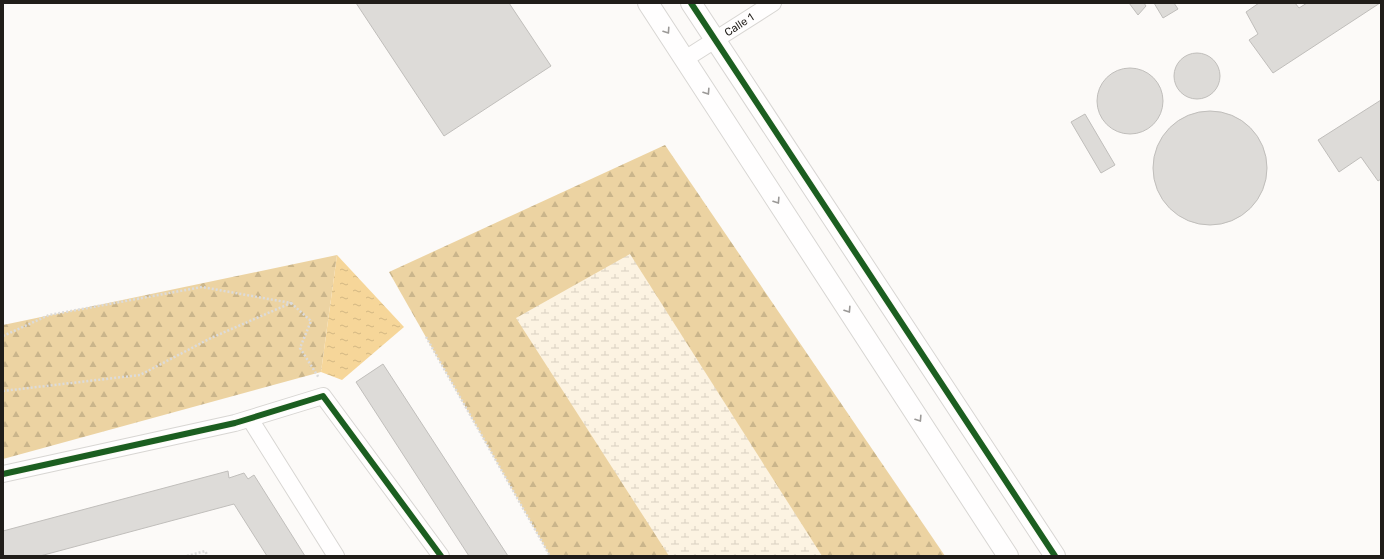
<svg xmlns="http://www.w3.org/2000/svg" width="1384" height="559" font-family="Rubik,sans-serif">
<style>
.forest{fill:url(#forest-firs)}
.wetland{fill:url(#wetland-marsh)}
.water{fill:url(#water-ripples)}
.building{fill:#dddbd8;stroke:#c0bebb}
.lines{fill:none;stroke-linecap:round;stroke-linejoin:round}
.minor-casing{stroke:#d8d6d3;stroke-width:18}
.tertiary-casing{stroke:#d8d6d3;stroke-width:22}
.path{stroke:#dcdbda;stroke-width:2.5;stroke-dasharray:2 2;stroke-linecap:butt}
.minor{stroke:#fffefe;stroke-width:16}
.tertiary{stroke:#fffefe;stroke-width:20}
.cycleway-casing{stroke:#fefbf6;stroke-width:8}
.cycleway{stroke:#1b5e20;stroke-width:6}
.oneway{stroke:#9b9997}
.labels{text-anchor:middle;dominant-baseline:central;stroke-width:3;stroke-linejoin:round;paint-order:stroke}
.street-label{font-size:11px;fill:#201d19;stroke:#fefbf6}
</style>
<defs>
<pattern id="forest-firs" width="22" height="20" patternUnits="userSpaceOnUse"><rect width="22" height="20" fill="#ecd3a2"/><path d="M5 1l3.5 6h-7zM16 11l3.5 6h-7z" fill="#cab58b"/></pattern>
<pattern id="wetland-marsh" width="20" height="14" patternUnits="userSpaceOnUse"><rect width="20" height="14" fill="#fcf3e2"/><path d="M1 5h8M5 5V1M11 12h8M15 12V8" fill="none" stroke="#d8d0c1"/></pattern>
<pattern id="water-ripples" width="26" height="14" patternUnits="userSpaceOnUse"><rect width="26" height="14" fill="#f6d699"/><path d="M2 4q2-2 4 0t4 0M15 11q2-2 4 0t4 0" fill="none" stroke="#d3b783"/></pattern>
</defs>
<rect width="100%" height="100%" fill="#fcfaf8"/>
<g class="forest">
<polygon points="665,145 945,556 550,556 389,272"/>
<polygon points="337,255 321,372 3,459 3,325"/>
</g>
<polygon class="wetland" points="630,254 822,556 669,556 516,318"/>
<polygon class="water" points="337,255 404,327 342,380 321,372"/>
<g class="building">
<polygon points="356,3 509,3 551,66 444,136"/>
<polygon points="1129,3 1144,3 1146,6 1138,15"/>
<polygon points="1154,3 1174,3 1178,9 1163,18"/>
<polygon points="1259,3 1295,3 1299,8 1307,3 1380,3 1273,73 1249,40 1258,34 1246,12"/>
<circle cx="1197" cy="76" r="23"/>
<circle cx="1130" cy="101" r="33"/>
<polygon points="1381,100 1381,179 1378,181 1361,157 1339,172 1318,140"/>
<circle cx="1210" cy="168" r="57"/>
<polygon points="1085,114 1115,165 1101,173 1071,122"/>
<polygon points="383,364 508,556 469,556 356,382"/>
<polygon points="228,471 229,478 244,473 248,479 254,475 305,556 267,556 234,504 40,556 3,556 3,531"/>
</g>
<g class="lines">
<defs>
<g id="minor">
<path id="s1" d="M685 59 773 3"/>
<polyline points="250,419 336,556"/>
<polyline points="3,474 235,423 323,396 441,556"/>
</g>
<g id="tertiary">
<polyline points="648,3 1008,556"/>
<polyline points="691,3 1055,556"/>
</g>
</defs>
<use href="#minor" class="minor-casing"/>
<use href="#tertiary" class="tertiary-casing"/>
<g class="path">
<polyline points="291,303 311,321 300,348 319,378"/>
<polyline points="3,336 49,315 202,287 291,303 211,338 140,375 3,391"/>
<polyline points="426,337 550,556"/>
<polyline points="187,556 205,551 208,556"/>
</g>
<use href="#minor" class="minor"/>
<use href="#tertiary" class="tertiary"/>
<defs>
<g id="cycleway">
<polyline points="691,3 1055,556"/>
<polyline points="3,474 235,423 323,396 441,556"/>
</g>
</defs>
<use href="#cycleway" class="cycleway-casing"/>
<use href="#cycleway" class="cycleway"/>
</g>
<defs><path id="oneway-chevron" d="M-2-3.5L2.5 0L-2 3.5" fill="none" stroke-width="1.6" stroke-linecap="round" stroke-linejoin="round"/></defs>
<g class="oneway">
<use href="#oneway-chevron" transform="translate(667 31) rotate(56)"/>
<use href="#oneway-chevron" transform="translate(707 92) rotate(57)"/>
<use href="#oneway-chevron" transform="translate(777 201) rotate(57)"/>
<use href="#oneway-chevron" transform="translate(848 310) rotate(57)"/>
<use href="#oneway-chevron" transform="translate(919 419) rotate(57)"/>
</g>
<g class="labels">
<g class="street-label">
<text stroke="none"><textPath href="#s1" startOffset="64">Calle 1</textPath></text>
</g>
</g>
<rect width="1384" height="559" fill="none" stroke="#201d19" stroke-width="8"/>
</svg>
